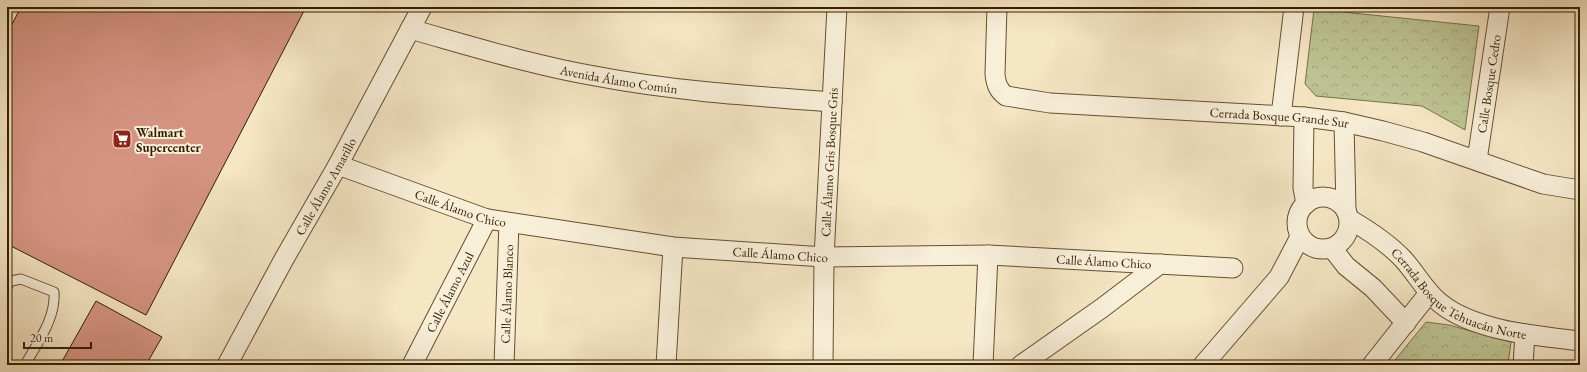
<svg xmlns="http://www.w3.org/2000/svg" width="1587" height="372" font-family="'EB Garamond',serif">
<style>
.park{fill:url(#park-crowns);stroke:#78714a}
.building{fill:#d59482;stroke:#341e00}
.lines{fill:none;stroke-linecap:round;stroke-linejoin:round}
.lane-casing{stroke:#645031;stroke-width:11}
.street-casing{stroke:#645031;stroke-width:21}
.lane{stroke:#f8efd9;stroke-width:9}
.street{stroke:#f8efd9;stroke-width:19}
.labels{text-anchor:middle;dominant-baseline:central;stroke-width:4;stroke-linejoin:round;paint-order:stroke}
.street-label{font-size:13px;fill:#341e00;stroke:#f8efd9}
.poi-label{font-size:13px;font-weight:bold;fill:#341e00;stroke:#f8efd9;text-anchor:start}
</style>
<defs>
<pattern id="park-crowns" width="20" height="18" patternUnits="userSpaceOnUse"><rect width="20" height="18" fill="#bdc493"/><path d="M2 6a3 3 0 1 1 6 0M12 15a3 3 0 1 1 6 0" fill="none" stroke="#a3a87d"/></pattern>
</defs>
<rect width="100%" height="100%" fill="#f5e6c4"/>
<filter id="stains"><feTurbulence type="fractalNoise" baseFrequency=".005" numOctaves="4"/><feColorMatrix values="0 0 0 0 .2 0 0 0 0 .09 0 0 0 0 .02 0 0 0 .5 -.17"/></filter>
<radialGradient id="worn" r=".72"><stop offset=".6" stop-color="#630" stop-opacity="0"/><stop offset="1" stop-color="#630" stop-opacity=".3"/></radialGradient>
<g class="park">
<polygon points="1314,9 1479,26 1465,130 1422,106 1316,96 1305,84"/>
<polygon points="1426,322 1449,325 1511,342 1508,365 1391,365"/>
</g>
<g class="building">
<polygon points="21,7 306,7 146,315 7,244 7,34"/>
<polygon points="96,301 162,337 146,365 60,365"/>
</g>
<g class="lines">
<defs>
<path id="lane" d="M7 286 11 281 21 279 54 292C56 319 37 343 25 365"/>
<g id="street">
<path id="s1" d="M997 7 995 74C996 84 998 90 1006 96L1050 103 1304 117 1344 122 1383 131 1423 142 1543 184 1580 190"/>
<path id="s2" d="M410 29C471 46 532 65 595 76 673 91 753 96 832 102"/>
<polyline points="1281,116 1294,7"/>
<polyline points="1304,117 1303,188 1306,204"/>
<polyline points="1344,122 1346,210"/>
<path id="s3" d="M1477 160 1500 7"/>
<path id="s4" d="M338 165 487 219 673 247 824 257 988 255 1233 268"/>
<circle cx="1323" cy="223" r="26"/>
<path id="s5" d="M1349 219C1368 230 1388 243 1403 259 1416 273 1425 291 1440 303 1474 331 1538 336 1580 341"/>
<polyline points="1332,248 1346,266 1373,288 1406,323"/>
<path id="s6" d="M227 365 284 259 338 165 422 7"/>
<path id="s7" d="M412 365 487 219"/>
<path id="s8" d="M504 365 509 223"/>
<polyline points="666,365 673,247"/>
<path id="s9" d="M823 365 824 257 837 7"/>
<polyline points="983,365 988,255"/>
<polyline points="1021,365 1102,308 1160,264"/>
<polyline points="1203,365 1279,277 1300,237"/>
<polyline points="1372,365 1429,293"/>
<polyline points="1523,365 1525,334"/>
</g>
</defs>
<use href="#lane" class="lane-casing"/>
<use href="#street" class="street-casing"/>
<use href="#lane" class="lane"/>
<use href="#street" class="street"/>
</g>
<defs>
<symbol id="supermarket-square" viewBox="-11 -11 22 22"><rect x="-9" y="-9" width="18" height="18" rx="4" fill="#8f2418" stroke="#f8efd9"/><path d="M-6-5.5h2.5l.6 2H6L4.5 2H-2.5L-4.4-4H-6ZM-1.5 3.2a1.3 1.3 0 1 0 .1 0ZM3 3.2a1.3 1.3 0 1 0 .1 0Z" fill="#fff"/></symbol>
</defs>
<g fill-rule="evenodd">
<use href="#supermarket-square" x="111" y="128" width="22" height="22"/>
</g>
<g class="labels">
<g class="street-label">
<text stroke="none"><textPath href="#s2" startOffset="215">Avenida Álamo Común</textPath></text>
<text stroke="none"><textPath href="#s3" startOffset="77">Calle Bosque Cedro</textPath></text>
<text stroke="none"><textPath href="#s1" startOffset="367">Cerrada Bosque Grande Sur</textPath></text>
<text stroke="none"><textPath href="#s9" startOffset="203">Calle Álamo Gris Bosque Gris</textPath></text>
<text stroke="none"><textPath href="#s6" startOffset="204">Calle Álamo Amarillo</textPath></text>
<text stroke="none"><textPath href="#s4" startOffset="130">Calle Álamo Chico</textPath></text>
<text stroke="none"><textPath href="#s4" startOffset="454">Calle Álamo Chico</textPath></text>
<text stroke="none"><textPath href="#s4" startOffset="778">Calle Álamo Chico</textPath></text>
<text stroke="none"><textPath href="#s5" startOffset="136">Cerrada Bosque Tehuacán Norte</textPath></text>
<text stroke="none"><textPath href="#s7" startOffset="82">Calle Álamo Azul</textPath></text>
<text stroke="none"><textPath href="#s8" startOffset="71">Calle Álamo Blanco</textPath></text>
</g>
<g class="poi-label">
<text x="136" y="132">Walmart<tspan x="136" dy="15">Supercenter</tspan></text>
</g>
</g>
<rect width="1587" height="372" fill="none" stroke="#f5e6c4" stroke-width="24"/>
<rect x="8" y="8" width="1571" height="356" fill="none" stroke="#341e00" stroke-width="2"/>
<rect x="12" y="12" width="1563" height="348" fill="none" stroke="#341e00"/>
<path d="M24 342v6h67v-6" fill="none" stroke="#341e00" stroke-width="2"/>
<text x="30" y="342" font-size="12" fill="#341e00" stroke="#f8efd9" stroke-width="3" paint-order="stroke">20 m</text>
<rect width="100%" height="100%" filter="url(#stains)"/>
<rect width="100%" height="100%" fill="url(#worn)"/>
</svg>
